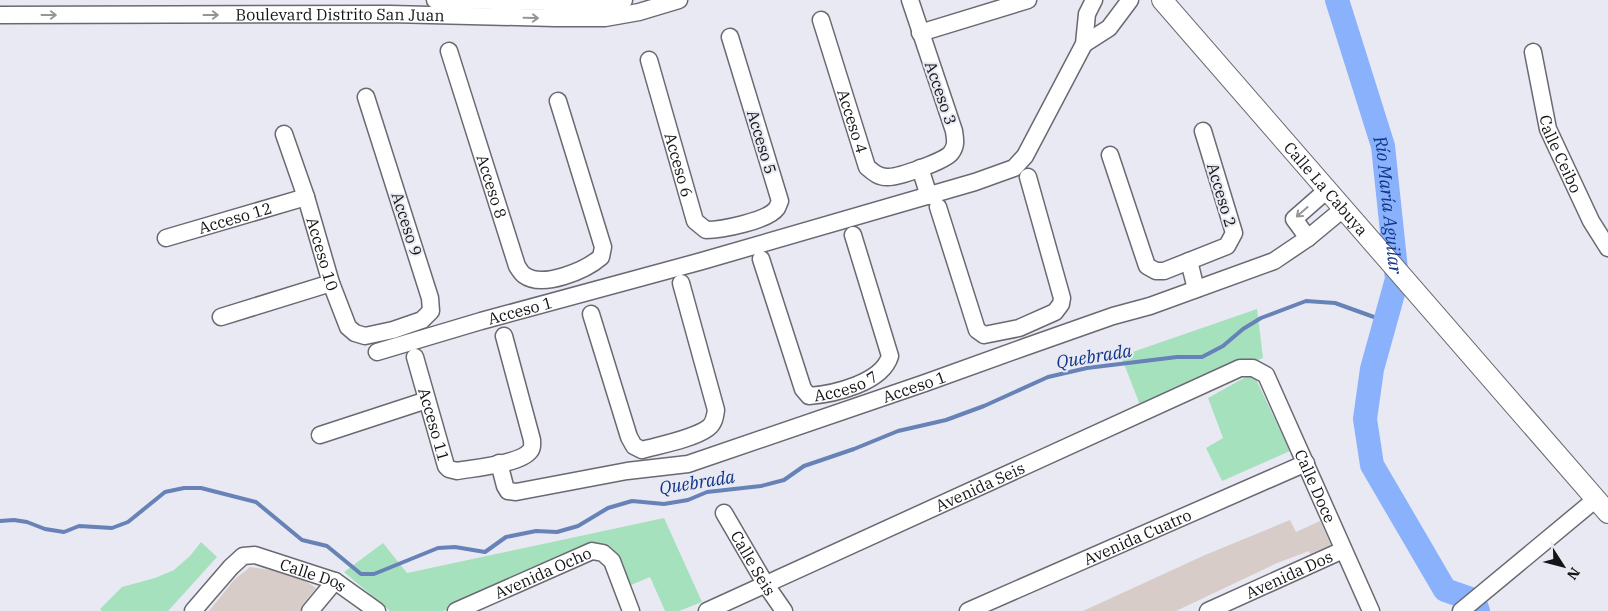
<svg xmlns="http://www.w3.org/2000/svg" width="1608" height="611" font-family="'IBM Plex Serif',serif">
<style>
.green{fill:#a5e1bd}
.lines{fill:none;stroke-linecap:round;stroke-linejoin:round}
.stream{stroke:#6782b7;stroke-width:4}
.river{stroke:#8ab1fb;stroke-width:24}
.building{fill:#d7ccc7}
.minor-casing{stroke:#696972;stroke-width:19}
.tertiary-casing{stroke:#696972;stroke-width:22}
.minor{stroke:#fff;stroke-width:16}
.tertiary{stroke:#fff;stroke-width:20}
.oneway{stroke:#959597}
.labels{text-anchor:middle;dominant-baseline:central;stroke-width:4;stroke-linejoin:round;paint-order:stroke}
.street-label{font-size:16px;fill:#141417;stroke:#e9e9f3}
.water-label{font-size:18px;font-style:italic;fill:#0e3588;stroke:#e9e9f3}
</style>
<rect width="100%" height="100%" fill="#e9e9f3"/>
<g class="green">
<polygon points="1257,309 1263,358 1140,405 1121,356"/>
<polygon points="1253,373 1290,451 1222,481 1206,448 1223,438 1208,398"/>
<path d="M664 518 702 602 679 611H665L650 577 631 585C625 572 618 545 602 544L443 611H390L344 572 383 543 407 573Z"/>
<polygon points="201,542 217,557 168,611 102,611 100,609 122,587 155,578 174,570 190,556"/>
</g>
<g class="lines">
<polyline class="stream" points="0,521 14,520 27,522 45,529 64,532 79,526 112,528 128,522 165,492 184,488 201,488 256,502 302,540 327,546 361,574 374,574 438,548 455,547 485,552 506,537 536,531 557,532 578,526 608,508 632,501 664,504 688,500 707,492 761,486 784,480 804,466 854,449 898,431 946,420 984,406 1048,377 1087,368 1177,357 1202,357 1223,346 1243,329 1261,318 1306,301 1335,303 1385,321"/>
<path class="river" id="s1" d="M1337 0 1383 146 1397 279 1372 369 1365 419 1372 465 1445 590 1474 600 1478 611"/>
</g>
<g class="building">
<polygon points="1290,520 1296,532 1320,521 1331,545 1310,554 1309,551 1277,563 1176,611 1083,611 1205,555"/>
<polygon points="250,567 270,570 307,582 316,588 302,605 300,611 209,611 234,580"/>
</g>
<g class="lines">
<defs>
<g id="minor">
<polyline points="435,0 600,3 624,0"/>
<path id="s2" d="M0 15 390 14 555 18H605L639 12 679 0"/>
<path id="s3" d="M821 20 867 167C873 172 878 177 887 177 897 178 945 161 951 153 957 145 955 139 954 131L910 0"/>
<polyline points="920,33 1028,0"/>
<polyline points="1084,44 1109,28 1130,0"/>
<path id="s4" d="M449 51 517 266C519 269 521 273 524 275 543 289 586 270 601 257L603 247 558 101"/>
<path id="s5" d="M1533 52 1548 129 1591 221 1608 248"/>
<path id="s6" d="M649 60 695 221 706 230C721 230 768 221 777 208 778 206 779 203 780 201L730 37"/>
<path id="s7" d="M284 134 306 197 331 283 348 327 355 333 365 336 393 330 422 320 431 311 430 298 366 97"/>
<polyline points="1110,155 1147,266 1156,271 1164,271 1227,246 1234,233 1203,131"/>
<polyline points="920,168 929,196"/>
<polyline points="938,207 977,330 984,335 1019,328 1055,312 1061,304 1062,298 1028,177"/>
<path id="s8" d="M166 238 306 197"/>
<polyline points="1308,238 1294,219 1327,190"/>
<path id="s9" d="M761 259 803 389 809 396C834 394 882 383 890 356L853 235"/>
<polyline points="1189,261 1196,289"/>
<path d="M591 314 629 437 634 446 642 450C660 445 693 439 708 428 714 424 715 417 716 410L681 283"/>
<polyline points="221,317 331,283"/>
<path id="s10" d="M377 352 481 321 702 261 975 182 1014 168 1025 156 1084 44 1087 14 1094 0"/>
<path id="s11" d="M415 357 446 466 449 469 457 471C474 468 520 464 530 451 533 448 532 444 532 440L504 336"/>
<polyline points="320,435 427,400"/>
<path id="s12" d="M499 463 505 486 508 491 516 492 627 471 688 464 925 383 1025 347 1113 316 1150 306 1274 261 1308 238 1343 209"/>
<path id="s13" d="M724 513 766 585 784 611"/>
<path id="s14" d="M193 611 231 567 243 556 255 555 335 581 377 611"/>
<polyline points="310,611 335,581"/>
<path id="s15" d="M456 611 592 551 603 553 612 561 631 611"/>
<path id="s16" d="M707 611 1240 368H1253L1266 375 1371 611"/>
<path id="s17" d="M968 611 1306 463"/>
<path id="s18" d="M1208 611 1343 550"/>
<polyline points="1461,611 1596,499"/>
</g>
<g id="tertiary">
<path id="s19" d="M1162 0 1608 513"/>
</g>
</defs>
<use href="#minor" class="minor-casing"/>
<use href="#tertiary" class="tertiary-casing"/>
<use href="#minor" class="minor"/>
<use href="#tertiary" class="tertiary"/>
</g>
<defs><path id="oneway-shaft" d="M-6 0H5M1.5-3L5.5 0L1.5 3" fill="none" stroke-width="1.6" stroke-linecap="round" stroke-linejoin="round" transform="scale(1.25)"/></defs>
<g class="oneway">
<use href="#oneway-shaft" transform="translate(49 15)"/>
<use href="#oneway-shaft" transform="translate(211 15)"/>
<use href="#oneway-shaft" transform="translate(531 18) rotate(1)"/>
<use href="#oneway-shaft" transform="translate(1302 212) rotate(139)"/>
</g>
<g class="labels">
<g class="street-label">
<text stroke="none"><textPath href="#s2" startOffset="340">Boulevard Distrito San Juan</textPath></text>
<text transform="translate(941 93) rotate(71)">Acceso 3</text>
<text stroke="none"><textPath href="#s3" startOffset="106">Acceso 4</textPath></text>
<text transform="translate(762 142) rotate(73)">Acceso 5</text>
<text stroke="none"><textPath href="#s5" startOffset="106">Calle Ceibo</textPath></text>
<text stroke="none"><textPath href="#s6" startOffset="109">Acceso 6</textPath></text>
<text stroke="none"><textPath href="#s4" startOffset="142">Acceso 8</textPath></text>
<text stroke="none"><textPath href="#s19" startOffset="250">Calle La Cabuya</textPath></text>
<text transform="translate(1222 195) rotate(73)">Acceso 2</text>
<text stroke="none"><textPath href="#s8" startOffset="72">Acceso 12</textPath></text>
<text transform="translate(407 224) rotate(72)">Acceso 9</text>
<text stroke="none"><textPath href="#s7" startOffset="126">Acceso 10</textPath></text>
<text stroke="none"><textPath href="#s10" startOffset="149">Acceso 1</textPath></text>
<text stroke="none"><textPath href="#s9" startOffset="184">Acceso 7</textPath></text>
<text stroke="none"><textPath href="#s12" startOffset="451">Acceso 1</textPath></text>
<text stroke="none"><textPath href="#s11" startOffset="70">Acceso 11</textPath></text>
<text stroke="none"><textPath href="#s16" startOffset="735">Calle Doce</textPath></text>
<text stroke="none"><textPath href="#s16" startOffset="300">Avenida Seis</textPath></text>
<text stroke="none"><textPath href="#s17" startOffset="185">Avenida Cuatro</textPath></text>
<text stroke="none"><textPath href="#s13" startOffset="58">Calle Seis</textPath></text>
<text stroke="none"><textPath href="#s15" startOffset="95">Avenida Ocho</textPath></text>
<text stroke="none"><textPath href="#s18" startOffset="89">Avenida Dos</textPath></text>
<text stroke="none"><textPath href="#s14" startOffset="148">Calle Dos</textPath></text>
</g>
<g class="water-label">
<text stroke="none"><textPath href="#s1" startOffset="212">Río María Aguilar</textPath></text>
<text transform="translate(1094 356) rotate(-9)">Quebrada</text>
<text transform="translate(697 482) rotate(-9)">Quebrada</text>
</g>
</g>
<g transform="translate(1563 566) rotate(126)" stroke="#e9e9f3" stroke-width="4" paint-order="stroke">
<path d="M0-4L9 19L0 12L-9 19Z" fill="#141417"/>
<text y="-8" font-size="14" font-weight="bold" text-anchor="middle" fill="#141417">N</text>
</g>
</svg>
